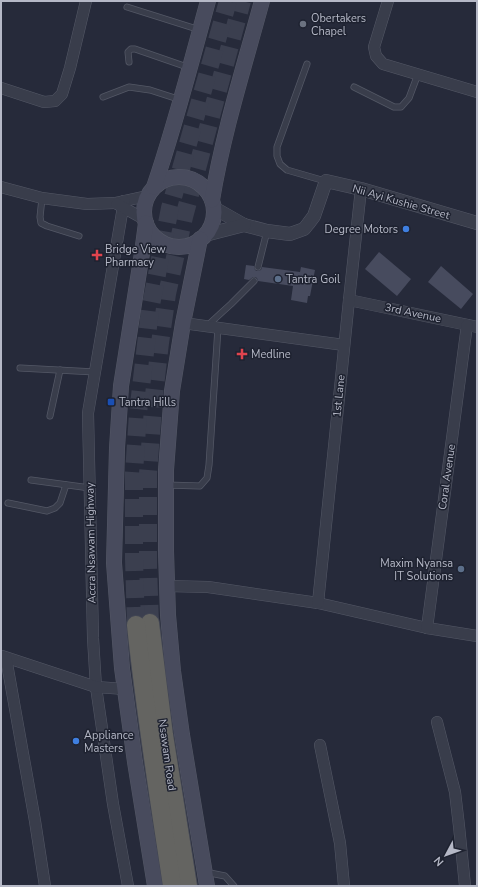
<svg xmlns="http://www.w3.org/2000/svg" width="478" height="887" font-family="'Nunito Sans',sans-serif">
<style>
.building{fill:#474b5e}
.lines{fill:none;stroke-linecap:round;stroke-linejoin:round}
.trunk-tunnel{stroke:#3b3f4f;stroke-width:18;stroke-dasharray:18 9;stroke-linecap:butt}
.service-casing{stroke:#545866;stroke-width:7}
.minor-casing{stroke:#545866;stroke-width:12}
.tertiary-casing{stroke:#545866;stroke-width:14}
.secondary-casing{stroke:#545866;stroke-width:16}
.trunk-casing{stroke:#414553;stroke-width:20}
.service{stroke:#393d4b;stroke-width:5.5}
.minor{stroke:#393d4b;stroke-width:11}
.tertiary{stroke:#393d4b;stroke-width:13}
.secondary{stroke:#484b5d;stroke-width:15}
.trunk{stroke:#646461;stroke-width:18}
.worship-dot{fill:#6b7280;stroke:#1e2230;stroke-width:1.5}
.shop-dot{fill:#3f7fe0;stroke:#1e2230;stroke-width:1.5}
.health-dot{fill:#e0444e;stroke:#1e2230;stroke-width:1.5}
.service-dot{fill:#5c6f8a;stroke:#1e2230;stroke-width:1.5}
.transit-dot{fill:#1a4fb4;stroke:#1e2230;stroke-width:1.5}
.labels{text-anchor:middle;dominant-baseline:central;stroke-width:3;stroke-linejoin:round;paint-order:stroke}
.poi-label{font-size:11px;fill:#b5b8c6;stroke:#1e2230;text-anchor:start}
.street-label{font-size:11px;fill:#b5b8c6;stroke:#1e2230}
</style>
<rect width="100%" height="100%" fill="#262a3a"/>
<g class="building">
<polygon points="379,252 411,279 397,296 365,269"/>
<polygon points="246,265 254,266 255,270 257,271 261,270 262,267 300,272 301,267 315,270 310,296 308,296 307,303 291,300 293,286 258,281 257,278 255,277 253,277 249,280 244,279"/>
<polygon points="441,266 473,294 461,309 428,282"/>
</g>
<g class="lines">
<g class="trunk-tunnel">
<polyline points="150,623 148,566 148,474 154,395 160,343 167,294 184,217 242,1"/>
<polyline points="136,625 134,559 134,473 138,413 150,310 170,208 228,1"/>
</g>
<defs>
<g id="service">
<polyline points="127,7 200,30"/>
<polyline points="129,62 128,52 131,49 135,49 190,68"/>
<polyline points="307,64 277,147 277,156 280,164 287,170 325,181"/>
<polyline points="354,87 394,107 401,107 409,98 418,74"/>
<polyline points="103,97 129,87 150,90 181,100"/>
<polyline points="42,198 40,217 41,223 47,226 79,236"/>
<polyline points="258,267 267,231"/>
<polyline points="207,326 220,314 231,304 254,281"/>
<polyline points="20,368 95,372"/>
<polyline points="50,416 60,370"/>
<polyline points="31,480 90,488"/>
<polyline points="166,485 200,486 207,478 209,465 218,328"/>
<polyline points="8,503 47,511 55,508 60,503 66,485"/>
<polyline points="205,872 225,876 234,886"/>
</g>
<g id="minor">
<polyline points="388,1 374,47 376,56 383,64 477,92"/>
<polyline points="1,88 44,102 55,101 62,94 70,68 86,1"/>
<polyline points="1,187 42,198 87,204 115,203 147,196"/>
<polyline points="124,201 88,413 93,638 96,687 113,804 128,886"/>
<polyline points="117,204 144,219"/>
<polyline points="349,300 477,327"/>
<polyline points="183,323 344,345"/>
<polyline points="167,586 208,587 318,603 427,628 477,636"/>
<polyline points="318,603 349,300 361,189"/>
<polyline points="427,628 467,325"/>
<polyline points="2,656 96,687 125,689"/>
<polyline points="6,658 35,821 45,886"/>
<polyline points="437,722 455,792 459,826 465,886"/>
<polyline points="320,745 340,843 344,886"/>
</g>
<g id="tertiary">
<polyline points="214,208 244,225 267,231 290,234 304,229 308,224 314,216 326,181 361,189 477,223"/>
<polyline points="205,235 244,225"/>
</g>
<g id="secondary">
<circle cx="179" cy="212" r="35"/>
<path d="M154 187C175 126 191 63 208 1"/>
<path d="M212 200C223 133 244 67 262 1"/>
<polyline points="146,223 142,253 121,386 117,448 114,563 122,668 135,762 155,886"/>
<polyline points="200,239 183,323 172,391 166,470 166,551 168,615 173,671 182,735 207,886"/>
</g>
<g id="trunk">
<polyline points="150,623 164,735 188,886"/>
<path d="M136 625C145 712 159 799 172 886"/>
</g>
</defs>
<use href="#service" class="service-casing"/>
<use href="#minor" class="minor-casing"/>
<use href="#tertiary" class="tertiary-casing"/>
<use href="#secondary" class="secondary-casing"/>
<use href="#trunk" class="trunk-casing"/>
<use href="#service" class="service"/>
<use href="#minor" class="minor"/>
<use href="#tertiary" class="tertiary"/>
<use href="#secondary" class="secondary"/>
<use href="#trunk" class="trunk"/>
</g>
<circle class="worship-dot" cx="303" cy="24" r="4"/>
<g class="shop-dot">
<circle cx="406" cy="229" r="4"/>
<circle cx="76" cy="741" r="4"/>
</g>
<g class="health-dot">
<path d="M95 249h4v4h4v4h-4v4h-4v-4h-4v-4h4z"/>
<path d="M240 348h4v4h4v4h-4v4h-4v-4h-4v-4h4z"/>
</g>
<g class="service-dot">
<circle cx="278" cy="279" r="4"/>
<circle cx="461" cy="569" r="4"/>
</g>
<rect class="transit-dot" x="107" y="398" width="8" height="8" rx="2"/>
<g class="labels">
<g class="poi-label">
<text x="311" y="18">Obertakers<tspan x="311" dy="13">Chapel</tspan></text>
<text x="398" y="229" text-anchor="end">Degree Motors</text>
<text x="105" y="249">Bridge View<tspan x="105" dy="13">Pharmacy</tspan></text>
<text x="286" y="279">Tantra Goil</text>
<text x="251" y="354">Medline</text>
<text x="119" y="402">Tantra Hills</text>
<text x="453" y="563" text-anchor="end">Maxim Nyansa<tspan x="453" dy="13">IT Solutions</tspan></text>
<text x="84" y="735">Appliance<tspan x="84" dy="13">Masters</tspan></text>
</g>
<g class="street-label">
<text transform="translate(401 202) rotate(16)">Nii Ayi Kushie Street</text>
<text transform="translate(413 313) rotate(12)">3rd Avenue</text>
<text transform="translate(339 396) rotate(-84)">1st Lane</text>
<text transform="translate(447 477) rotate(-82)">Coral Avenue</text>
<text transform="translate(91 543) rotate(-91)">Accra Nsawam Highway</text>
<text transform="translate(167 755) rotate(82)">Nsawam Road</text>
</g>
</g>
<rect width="478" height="887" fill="none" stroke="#b5b8c6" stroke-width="4"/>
<g transform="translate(446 855) rotate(229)" stroke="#1e2230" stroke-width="3" paint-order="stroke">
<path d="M0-3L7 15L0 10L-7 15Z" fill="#b5b8c6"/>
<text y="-6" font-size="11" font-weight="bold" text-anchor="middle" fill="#b5b8c6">N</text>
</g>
</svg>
